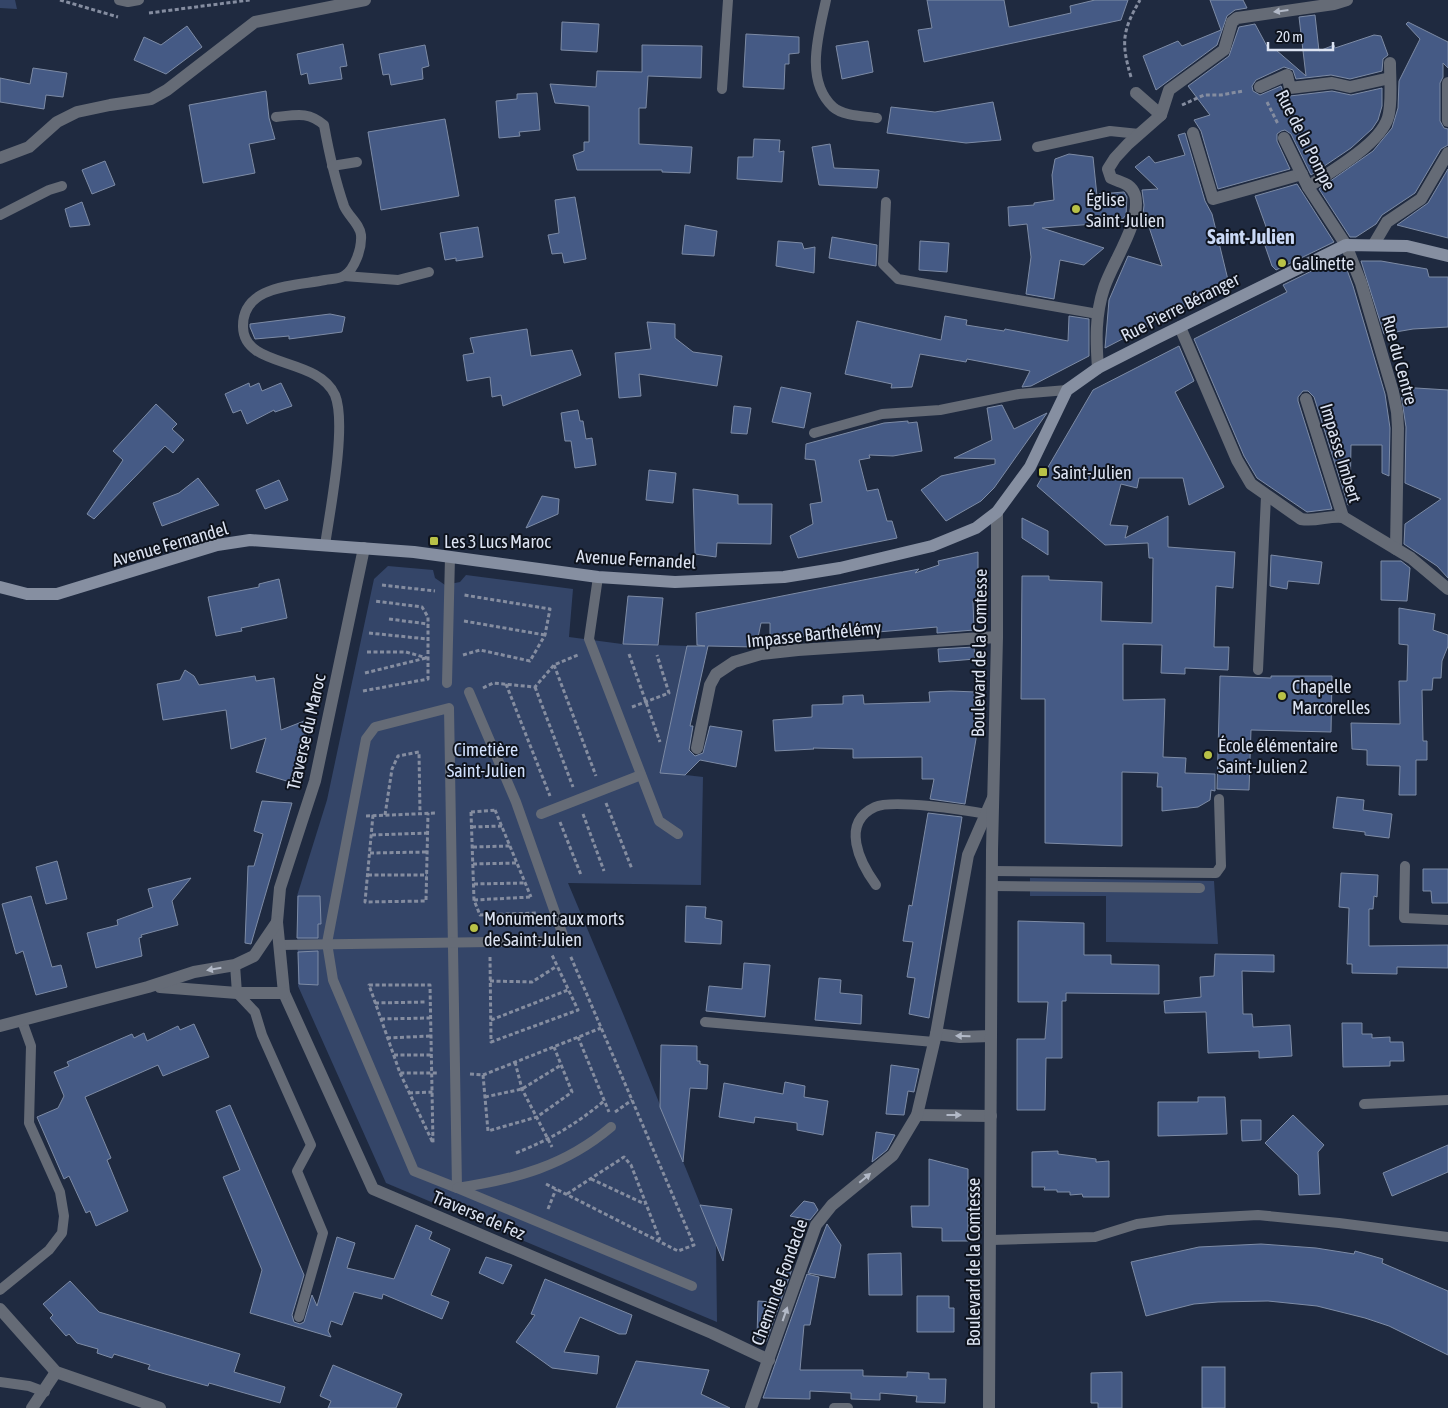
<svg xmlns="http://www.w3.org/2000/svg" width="1448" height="1408" font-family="'Asap Condensed',sans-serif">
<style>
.green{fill:#344568}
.building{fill:#455a85;stroke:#7d8ba5}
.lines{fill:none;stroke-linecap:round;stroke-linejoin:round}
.path{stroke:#858da0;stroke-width:3;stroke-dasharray:4 2.5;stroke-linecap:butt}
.service{stroke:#656b76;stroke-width:10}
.pedestrian{stroke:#656b76;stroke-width:12}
.minor{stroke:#656b76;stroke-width:12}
.tertiary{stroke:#656b76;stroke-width:12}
.secondary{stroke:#868fa1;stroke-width:12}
.oneway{fill:#b2b9c7}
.poi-dot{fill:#b8c147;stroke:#0e131d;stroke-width:2}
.labels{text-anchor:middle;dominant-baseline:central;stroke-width:4;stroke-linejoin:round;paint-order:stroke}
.street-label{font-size:18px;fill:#dce3f2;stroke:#0e131d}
.poi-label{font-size:18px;fill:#dce3f2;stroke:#0e131d;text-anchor:start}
.park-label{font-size:18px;fill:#d3e2fe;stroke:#0e131d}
.quarter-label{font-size:20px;font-weight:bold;fill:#cad9f6;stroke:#0e131d}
</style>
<rect width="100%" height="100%" fill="#1f2a40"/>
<g class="green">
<polygon points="0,0 15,0 17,9 0,8"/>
<polygon points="388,566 433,570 435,578 445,585 460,582 466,575 573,589 569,637 622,644 688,646 660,772 703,777 701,885 568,883 624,1016 716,1243 717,1322 386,1183 298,986 297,896 327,800 374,579"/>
<polygon points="1030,878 1214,881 1218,944 1106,942 1106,896 1030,896"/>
</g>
<g class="building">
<polygon points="927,0 1004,0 1009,27 1071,13 1070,6 1095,0 1128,0 1121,20 924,62 918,30 932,28"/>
<polygon points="1210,0 1243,0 1247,8 1235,10 1227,16 1217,45 1156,90 1143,56 1178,41 1182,46 1221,30"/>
<polygon points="1315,15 1319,51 1334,45 1335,48 1374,35 1381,36 1388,55 1383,59 1382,71 1350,79 1331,75 1296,79 1293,70 1284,67 1256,80 1252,86 1253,91 1260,95 1281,86 1284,94 1290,96 1332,91 1351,95 1382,88 1382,106 1378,120 1372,129 1351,148 1311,175 1291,134 1285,130 1281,131 1277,134 1277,141 1290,169 1218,189 1201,131 1194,120 1210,115 1188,86 1229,56 1239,27 1255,24 1269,50 1276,50 1306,76 1299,17"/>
<polygon points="562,22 599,24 597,52 561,50"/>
<polygon points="1408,22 1448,42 1448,68 1443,63 1443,77 1440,83 1440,121 1444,128 1448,129 1448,145 1441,149 1415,193 1382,215 1376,224 1356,237 1350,237 1319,189 1373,151 1392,128 1398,108 1399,81 1420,39 1406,24"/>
<polygon points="187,26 202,47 166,74 134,60 144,37 161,45"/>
<polygon points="746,34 799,37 799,53 789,54 789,64 785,64 784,89 743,87"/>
<polygon points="868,41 873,72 842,79 836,46"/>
<polygon points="343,44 347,66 340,67 342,79 309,84 307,73 301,75 297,54"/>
<polygon points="425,45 429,66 422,68 423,79 391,85 389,74 383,75 379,54"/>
<polygon points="642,45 702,46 701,78 648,76 646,108 639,108 639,144 692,147 690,173 662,172 662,170 577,170 573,155 584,151 584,142 589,142 589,106 555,103 550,84 596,87 597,71 642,72"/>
<polygon points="33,68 67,73 63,97 46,95 44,109 0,102 0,78 30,84"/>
<polygon points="266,91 269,118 275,139 249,144 255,173 203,183 189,105"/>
<polygon points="537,93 540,130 519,132 520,136 499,138 496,101 517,99 517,94"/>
<polygon points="993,102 1001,140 966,143 887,133 891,107 935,112"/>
<polygon points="445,119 459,196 381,210 368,132"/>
<polygon points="1185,133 1205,201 1212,214 1229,284 1105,348 1109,300 1128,256 1162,266 1145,215 1143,215 1144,205 1142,190 1158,189 1135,167 1149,156 1155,163 1185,155 1178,135"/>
<polygon points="754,139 780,140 779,152 784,151 782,182 737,179 738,157 753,157"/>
<polygon points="830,144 834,168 879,170 877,188 819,185 812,147"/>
<polygon points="1069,154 1093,157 1097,196 1099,194 1124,192 1127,197 1126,215 1120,222 1042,228 1104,248 1084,265 1060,260 1054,299 1026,294 1031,257 1027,224 1009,226 1008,207 1034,205 1034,203 1054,200 1052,175 1055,159"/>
<polygon points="105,161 115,185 92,194 82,170"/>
<polygon points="1448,169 1448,238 1397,225 1428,203"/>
<polygon points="1297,184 1334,242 1276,270 1272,266 1262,237 1269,235 1255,196"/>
<polygon points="575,197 586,259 564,263 562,253 552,254 548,235 559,233 555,200"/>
<polygon points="82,202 90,225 70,227 65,209"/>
<polygon points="685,225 717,231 714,256 682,254"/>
<polygon points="478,227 483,257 456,261 456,258 445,260 440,233"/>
<polygon points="832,237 877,245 876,266 829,258"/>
<polygon points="778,241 802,243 804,249 815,247 814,273 776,266"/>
<polygon points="920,241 949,243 947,272 919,270"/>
<polygon points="1361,261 1381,261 1427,269 1429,277 1448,277 1448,327 1413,329 1384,334"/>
<polygon points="1330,262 1344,262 1353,286 1385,394 1390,428 1389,476 1382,473 1382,445 1351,445 1350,504 1348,505 1314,397 1308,391 1303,391 1298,397 1298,401 1332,509 1307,512 1257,478 1244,456 1194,339 1287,292 1283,285"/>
<polygon points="330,314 345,317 342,332 289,339 289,336 255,339 250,327 250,324"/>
<polygon points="945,316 967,320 966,325 1004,331 1005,329 1068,341 1069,316 1089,319 1089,356 1031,386 1022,387 1030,371 967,359 966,362 920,354 912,387 891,388 892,384 845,374 857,321 941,340"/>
<polygon points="647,322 675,324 675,338 693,352 722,356 717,386 639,374 641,396 619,398 615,353 651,349"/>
<polygon points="527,329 531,356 572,350 581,375 503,406 501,395 492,397 490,377 467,381 463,355 474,353 470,338"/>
<polygon points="1179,346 1194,381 1175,392 1224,487 1189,505 1183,478 1139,478 1137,488 1121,484 1110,525 1128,526 1125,538 1168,516 1168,547 1235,552 1233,588 1216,586 1214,647 1229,647 1228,670 1185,668 1185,674 1161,673 1162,645 1123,644 1123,700 1165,699 1163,757 1186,758 1185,773 1215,774 1215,791 1211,790 1210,800 1198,807 1162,811 1162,787 1157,787 1158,773 1122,772 1122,846 1045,843 1045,699 1021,699 1022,576 1049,576 1049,580 1102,582 1101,621 1152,623 1153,558 1149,558 1148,543 1105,545 1037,486 1093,390"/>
<polygon points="249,383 250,387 259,383 262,391 281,383 292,406 275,412 274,410 247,424 241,410 233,413 225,394"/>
<polygon points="781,387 811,393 804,428 772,422"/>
<polygon points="1400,387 1448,390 1448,578 1437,566 1404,544 1405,524 1441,499 1405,483 1406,427"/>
<polygon points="156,404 177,424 172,429 184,440 173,453 165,446 94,519 87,514 123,460 113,451"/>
<polygon points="1002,405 1014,429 1047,413 994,488 981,501 946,521 921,490 941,476 995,464 995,459 954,458 992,440 987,408"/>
<polygon points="734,406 751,408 747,434 731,433"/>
<polygon points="578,410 580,421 583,421 586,439 592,438 596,465 575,468 571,441 565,441 561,413"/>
<polygon points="908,421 908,423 917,422 922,451 893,456 869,455 870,458 859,460 867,491 878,489 887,521 892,521 897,538 798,558 790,536 813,524 810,504 822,502 815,460 805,459 806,444 884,423"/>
<polygon points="649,470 676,473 673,503 646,500"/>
<polygon points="198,478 219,505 162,526 153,503 179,493"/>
<polygon points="279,480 288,500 265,509 256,490"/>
<polygon points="693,489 738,495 738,504 772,504 771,544 717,543 716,557 695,554"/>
<polygon points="542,496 559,499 558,514 526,528"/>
<polygon points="1022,518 1048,531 1048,555 1022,538"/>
<polygon points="978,552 978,601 973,601 974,630 937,633 937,627 830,636 770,637 770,623 761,623 756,647 708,646 690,726 693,726 689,750 695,756 703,753 710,726 742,731 736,767 700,760 685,775 660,773 687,646 705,646 697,645 696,613 919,569 915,573 939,565 938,561"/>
<polygon points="1271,555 1322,562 1319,584 1288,581 1287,589 1270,586"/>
<polygon points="1381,561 1401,561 1410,568 1407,601 1381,600"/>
<polygon points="279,579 287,618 241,628 242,631 216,636 208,597 259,587 259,584"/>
<polygon points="628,596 663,598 658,645 623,644"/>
<polygon points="1399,608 1435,614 1433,630 1448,635 1448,646 1442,661 1441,678 1433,678 1432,690 1422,690 1423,741 1427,741 1427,760 1416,760 1416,795 1399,795 1400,766 1367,765 1367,750 1352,749 1351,723 1400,724 1399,681 1407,681 1408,645 1399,644"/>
<polygon points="974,647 975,659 939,662 938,649"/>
<polygon points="185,670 194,676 199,685 255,676 256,681 274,678 281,730 312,718 297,784 256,772 266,738 231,749 226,710 163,720 157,684 180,680"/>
<polygon points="1220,676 1271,678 1271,676 1332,676 1331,732 1251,730 1249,790 1217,789"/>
<polygon points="951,691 976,692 976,739 965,804 930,799 934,779 922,779 922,757 853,758 853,749 813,748 814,749 775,751 773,720 812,717 812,705 843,704 843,696 863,695 864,704 930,702 929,692"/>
<polygon points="1337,797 1364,800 1363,810 1392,814 1389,838 1365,835 1365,832 1333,828"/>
<polygon points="262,801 292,803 251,944 245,943 248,866 254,866 263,834 254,831"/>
<polygon points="928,813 962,817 929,1018 909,1014 915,978 907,977 913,942 903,941 909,905 912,906"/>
<polygon points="57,861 67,899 46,904 36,867"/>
<polygon points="1423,869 1448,869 1448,903 1432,903 1431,891 1423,891"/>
<polygon points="1341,873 1378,875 1377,897 1374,896 1373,909 1369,909 1369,946 1448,945 1448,968 1397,967 1397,974 1352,973 1352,964 1347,964 1349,908 1339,907"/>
<polygon points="191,878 172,901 178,925 141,935 142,937 139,938 142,956 96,968 87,933 118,925 117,920 153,907 148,889"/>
<polygon points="31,896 52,967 61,965 67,987 36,995 23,951 16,954 2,904"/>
<polygon points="298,896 320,896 321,924 318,924 318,938 297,938"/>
<polygon points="686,906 706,907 705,918 722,921 721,944 685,942"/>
<polygon points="1018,921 1084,923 1084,955 1111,955 1111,964 1159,965 1159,994 1066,993 1066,1001 1062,1001 1062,1058 1046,1058 1045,1110 1017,1110 1017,1039 1045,1039 1048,1002 1018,1002"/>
<polygon points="318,951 318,985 299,984 298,952"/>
<polygon points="1215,954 1274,955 1274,972 1242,971 1243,1014 1252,1014 1253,1027 1290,1025 1292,1056 1259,1058 1259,1051 1208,1053 1206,1012 1165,1013 1164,1001 1201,997 1200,977 1214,976"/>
<polygon points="744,963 770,965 765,1017 706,1011 709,986 742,989"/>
<polygon points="819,978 841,980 840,993 862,995 861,1024 815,1020"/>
<polygon points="1342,1023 1362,1023 1362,1034 1372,1034 1372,1038 1390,1037 1390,1042 1403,1042 1404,1061 1390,1061 1390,1066 1343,1067"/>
<polygon points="194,1024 209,1057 163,1076 158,1065 85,1097 111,1158 107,1160 128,1211 96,1226 90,1211 86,1213 69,1176 64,1179 37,1117 58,1108 64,1096 54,1072 69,1066 67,1062 132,1034 134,1038 144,1033 147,1041 178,1026 180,1030"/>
<polygon points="661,1045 697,1046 697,1061 700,1061 700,1064 708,1065 707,1089 690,1088 683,1162 660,1107"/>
<polygon points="891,1065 919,1069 914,1092 908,1091 904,1115 886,1114"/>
<polygon points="785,1082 805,1086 804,1097 828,1101 823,1135 797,1130 797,1123 755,1117 754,1123 719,1117 724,1083 783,1094"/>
<polygon points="1198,1097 1225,1097 1227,1134 1158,1136 1158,1102 1198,1102"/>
<polygon points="230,1105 304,1275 292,1315 294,1322 300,1324 304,1322 312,1295 317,1306 337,1237 355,1243 347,1268 394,1279 416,1225 432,1232 429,1239 450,1249 431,1295 449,1302 442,1319 383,1294 382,1299 354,1292 342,1325 331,1321 328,1331 331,1337 250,1313 262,1270 223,1177 240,1170 216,1111"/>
<polygon points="1293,1115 1324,1145 1318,1152 1320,1194 1299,1195 1298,1175 1265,1143"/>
<polygon points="1241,1120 1261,1120 1261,1140 1242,1141"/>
<polygon points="876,1132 895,1135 887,1150 872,1162"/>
<polygon points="1448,1145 1448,1172 1392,1196 1383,1173"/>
<polygon points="1058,1151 1058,1154 1096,1159 1096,1162 1109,1161 1109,1197 1083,1197 1082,1194 1070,1195 1070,1192 1057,1192 1057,1190 1044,1190 1045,1187 1032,1187 1032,1152"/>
<polygon points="929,1159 968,1169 968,1241 942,1241 942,1228 912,1227 911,1206 929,1206"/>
<polygon points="804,1201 814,1203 818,1210 810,1220 790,1216"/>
<polygon points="700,1205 732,1209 723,1261 709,1227"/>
<polygon points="827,1224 841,1245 835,1278 808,1273"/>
<polygon points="1261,1244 1316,1248 1354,1254 1355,1251 1383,1259 1382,1263 1448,1291 1448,1355 1389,1326 1365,1318 1317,1306 1268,1301 1218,1302 1194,1304 1146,1316 1131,1262 1199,1247"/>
<polygon points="901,1253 902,1295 869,1295 868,1254"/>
<polygon points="486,1257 512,1265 503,1284 479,1273"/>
<polygon points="784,1266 792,1269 766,1342 757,1337 758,1301 772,1302"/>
<polygon points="807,1274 819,1277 810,1325 804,1325 800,1370 863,1370 863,1376 907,1377 907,1372 929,1373 929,1379 946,1379 945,1403 916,1402 917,1396 880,1393 880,1400 851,1399 851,1393 810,1391 810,1399 763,1398"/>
<polygon points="545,1279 632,1315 626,1334 619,1334 580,1317 564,1352 599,1356 597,1374 552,1368 516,1342 535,1315 531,1314"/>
<polygon points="70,1281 99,1312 240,1354 234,1372 285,1387 280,1403 209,1383 208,1386 165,1374 148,1369 150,1365 114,1354 112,1358 97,1353 98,1349 77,1343 69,1334 66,1336 50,1318 53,1315 43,1304"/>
<polygon points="917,1296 949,1296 949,1308 954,1308 954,1332 917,1332"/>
<polygon points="636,1361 709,1370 701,1394 730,1408 616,1408"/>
<polygon points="333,1365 402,1394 396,1408 328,1408 331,1401 320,1396"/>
<rect x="1202" y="1367" width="23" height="41"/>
<polygon points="1122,1372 1122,1408 1098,1408 1098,1403 1091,1403 1091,1373"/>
</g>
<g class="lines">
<g class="path">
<polyline points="60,0 118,17"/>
<polyline points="149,13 250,0"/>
<path d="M1131 77C1121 43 1122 31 1140 0"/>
<polyline points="1267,102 1278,124"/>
<polyline points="1182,105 1204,95 1221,95 1243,91"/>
<polyline points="382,585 435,591"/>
<polyline points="389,619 428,624"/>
<polyline points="464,621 545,635"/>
<polyline points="369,633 427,639"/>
<polyline points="367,652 406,652 427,658"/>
<polyline points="629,654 660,742"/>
<polyline points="463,655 480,650 530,661 545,635 550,609 464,595"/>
<polyline points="554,665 596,776"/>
<polyline points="365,673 426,658"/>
<polyline points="506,684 550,796"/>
<polyline points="535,687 573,787"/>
<polyline points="483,688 493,683 535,687 554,665 578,655"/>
<polyline points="363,691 428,679 428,617 422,607 375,601"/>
<polyline points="632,707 669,693 657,655"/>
<polyline points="606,803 632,869"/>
<polyline points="495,810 531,897"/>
<polyline points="471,812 474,900 480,915 537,913"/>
<polyline points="471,812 497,810"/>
<polyline points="583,814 604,871"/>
<polyline points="373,815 365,902 426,901 428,813"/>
<polyline points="385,815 392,769 398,756 419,752 420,813"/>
<polyline points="366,816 437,813"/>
<polyline points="560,822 581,875"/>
<polyline points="472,827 502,826"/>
<polyline points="372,835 428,833"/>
<polyline points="473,847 510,846"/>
<polyline points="370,853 427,852"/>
<polyline points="473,864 517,863"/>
<polyline points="368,875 427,875"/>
<polyline points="474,884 525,883"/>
<polyline points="474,900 531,897"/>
<polyline points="490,957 491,1042 578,1010 552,955"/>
<polyline points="490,981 532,982 557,966"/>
<polyline points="375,1003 426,1002"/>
<polyline points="381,1019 430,1018"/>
<polyline points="491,1020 568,990"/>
<polyline points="578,1037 609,1112"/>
<polyline points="387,1038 431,1036"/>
<polyline points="394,1055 432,1055"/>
<polyline points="515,1062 522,1089 552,1147"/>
<polyline points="400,1073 433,1143 430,985 369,985 400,1073 439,1073"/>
<polyline points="470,1074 483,1075 601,1028"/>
<polyline points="483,1075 488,1131 537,1117 572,1092 554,1047"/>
<polyline points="409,1093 433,1092"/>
<polyline points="485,1097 522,1089 561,1065"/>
<polyline points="615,1112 632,1100"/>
<path d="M516 1153C551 1139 575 1125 604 1101"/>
<polyline points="591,1179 645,1204"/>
<polyline points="546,1184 678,1251 694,1245 570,955"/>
<polyline points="567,1194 624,1157 631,1165 660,1240"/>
<polyline points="548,1209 556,1189"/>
</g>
<g class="service">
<polyline points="119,0 128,2 139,0"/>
<path d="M826 0C819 33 804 80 833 107 843 116 864 116 877 118"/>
<polyline points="722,89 728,0"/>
<path d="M276 117C296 115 308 111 324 125 329 153 335 180 344 206 348 216 360 224 361 235 362 248 355 269 344 276 339 279 330 279 325 280 295 286 242 285 243 327 244 369 317 356 335 395 347 424 330 511 325 545"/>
<polyline points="1037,147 1110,131 1139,134"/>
<polyline points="332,166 357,162"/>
<polyline points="886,202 883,264 898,279 1098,314"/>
<polyline points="0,215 49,190 62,186"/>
<polyline points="344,276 398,280 429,272"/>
<polyline points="814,433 882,414 940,410 1019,394 1067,390"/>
<polyline points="598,577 589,639 659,821 678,834"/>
<polyline points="1258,670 1266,496"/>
<polyline points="447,683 450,557"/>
<polygon points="449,708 457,1188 414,1171 333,980 327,943 366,739 375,727"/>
<polyline points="541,814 641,775"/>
<polyline points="1405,866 1404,918 1448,920"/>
<polyline points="992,871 1216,873 1221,866 1219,799"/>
<path d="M876 885C860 863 840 823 875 807 893 799 965 810 986 814"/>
<polyline points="991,886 1200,888"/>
<polyline points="279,945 565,941 516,802 469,692"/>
<polyline points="235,965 237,993 255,1012 262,1035 311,1145 297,1171 323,1233 299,1317"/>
<polyline points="705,1022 934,1042"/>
<polyline points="1364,1104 1448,1100"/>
<path d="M611 1127C565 1166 516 1179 457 1188L692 1286"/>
<polyline points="992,1240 1095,1237 1137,1224 1168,1220 1258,1215 1339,1223 1448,1237"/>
<polyline points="0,1290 49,1250 62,1233 64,1216 60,1192 29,1123 31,1046 22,1021"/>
<polyline points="0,1382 29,1386 45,1392"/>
<polyline points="834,1408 848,1408"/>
</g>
<g class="pedestrian">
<polyline points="1260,87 1287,75 1290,88 1332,83 1350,87 1390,78"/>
<polyline points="1136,93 1161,115"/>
</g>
<g class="minor">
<polyline points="1448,83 1448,121"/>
<polyline points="1193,133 1213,199 1302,174"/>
<polyline points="1284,138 1308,187 1346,245 1361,283 1393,392 1397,412 1398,428 1396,549"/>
<polyline points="0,158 29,147 57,122 77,112 110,105 151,99 167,90 255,22 365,0"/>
<path d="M1308 187C1331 171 1385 142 1389 113 1392 97 1390 79 1390 63"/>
<polyline points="1374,244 1387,222 1421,199 1448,153"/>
<path d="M1180 327 1237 460 1251 484 1301 519C1316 522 1329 515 1343 517L1411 558 1448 589"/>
<path d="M1098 368C1096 341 1095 315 1104 288 1112 263 1142 221 1135 195 1131 183 1121 183 1111 178L1108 169 1115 158 1128 144 1161 115 1169 90 1224 50 1232 22 1237 18 1334 4 1347 0"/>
<polyline points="1306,399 1343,517"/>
<polyline points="364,548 315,781 280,888 277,922 284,993 373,1189 712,1333 769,1360"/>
<polyline points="697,748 710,685 716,674 734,662 761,654 798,650 997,637"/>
<polyline points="160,987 237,993 284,993"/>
<polyline points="0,1026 148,987 194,972 235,965 254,956 277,922"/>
<polyline points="936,1034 960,1037 991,1036"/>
<polyline points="917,1115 991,1116"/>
<polyline points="0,1309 56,1372 160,1408"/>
<polyline points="32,1408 56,1372"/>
<polyline points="751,1408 816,1225 832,1205 893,1155 917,1115 936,1034 968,855 993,798"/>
</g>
<polyline class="tertiary" points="989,1408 992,850 997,637 997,512"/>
<polyline class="secondary" points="0,587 27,594 57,594 217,545 250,540 414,552 598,577 675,582 784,577 840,568 932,546 976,528 997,512 1030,467 1067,390 1098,368 1157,338 1346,245 1407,246 1448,256"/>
</g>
<defs><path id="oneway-solid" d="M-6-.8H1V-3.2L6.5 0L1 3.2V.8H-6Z" transform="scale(1.25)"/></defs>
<g class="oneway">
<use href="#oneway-solid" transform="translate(1281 11) rotate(173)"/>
<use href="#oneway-solid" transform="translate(214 969) rotate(170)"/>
<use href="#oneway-solid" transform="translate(963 1036) rotate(-179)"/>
<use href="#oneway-solid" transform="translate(954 1115)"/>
<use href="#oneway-solid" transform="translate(865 1178) rotate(-40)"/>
<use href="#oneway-solid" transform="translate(785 1314) rotate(-71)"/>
</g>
<g class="poi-dot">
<circle cx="1076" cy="209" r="5"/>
<circle cx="1282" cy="263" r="5"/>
<rect x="1038" y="467" width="10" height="10" rx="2.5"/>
<rect x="429" y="536" width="10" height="10" rx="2.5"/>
<circle cx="1282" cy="696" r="5"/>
<circle cx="1208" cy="755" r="5"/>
<circle cx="474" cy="928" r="5"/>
</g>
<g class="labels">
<g class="street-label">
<text transform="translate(1306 140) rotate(63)">Rue de la Pompe</text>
<text transform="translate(1180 307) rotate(-27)">Rue Pierre Béranger</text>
<text transform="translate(1400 360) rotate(75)">Rue du Centre</text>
<text transform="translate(1341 453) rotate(73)">Impasse Imbert</text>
<text transform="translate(170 544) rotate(-16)">Avenue Fernandel</text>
<text transform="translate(636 559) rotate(3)">Avenue Fernandel</text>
<text transform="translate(814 634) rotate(-6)">Impasse Barthélémy</text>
<text transform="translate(979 653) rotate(-89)">Boulevard de la Comtesse</text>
<text transform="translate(306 732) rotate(-77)">Traverse du Maroc</text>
<text transform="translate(479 1215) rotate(23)">Traverse de Fez</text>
<text transform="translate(973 1262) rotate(-90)">Boulevard de la Comtesse</text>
<text transform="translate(779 1282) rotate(-70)">Chemin de Fondacle</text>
</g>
<g class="poi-label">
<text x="1086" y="199">Église<tspan x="1086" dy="21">Saint-Julien</tspan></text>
<text x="1292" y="263">Galinette</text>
<text x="1053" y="472">Saint-Julien</text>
<text x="444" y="541">Les 3 Lucs Maroc</text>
<text x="1292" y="686">Chapelle<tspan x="1292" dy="21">Marcorelles</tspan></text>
<text x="1218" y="745">École élémentaire<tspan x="1218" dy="21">Saint-Julien 2</tspan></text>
<text x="484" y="918">Monument aux morts<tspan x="484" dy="21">de Saint-Julien</tspan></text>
</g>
<g class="park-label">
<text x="486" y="749">Cimetière<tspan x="486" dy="21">Saint-Julien</tspan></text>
</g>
<g class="quarter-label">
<text x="1251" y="236">Saint-Julien</text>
</g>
</g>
<path d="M1268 42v8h65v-8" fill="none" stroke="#dce3f2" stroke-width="2.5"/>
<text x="1276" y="42" font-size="15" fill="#dce3f2" stroke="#0e131d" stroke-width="4" paint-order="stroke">20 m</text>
</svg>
